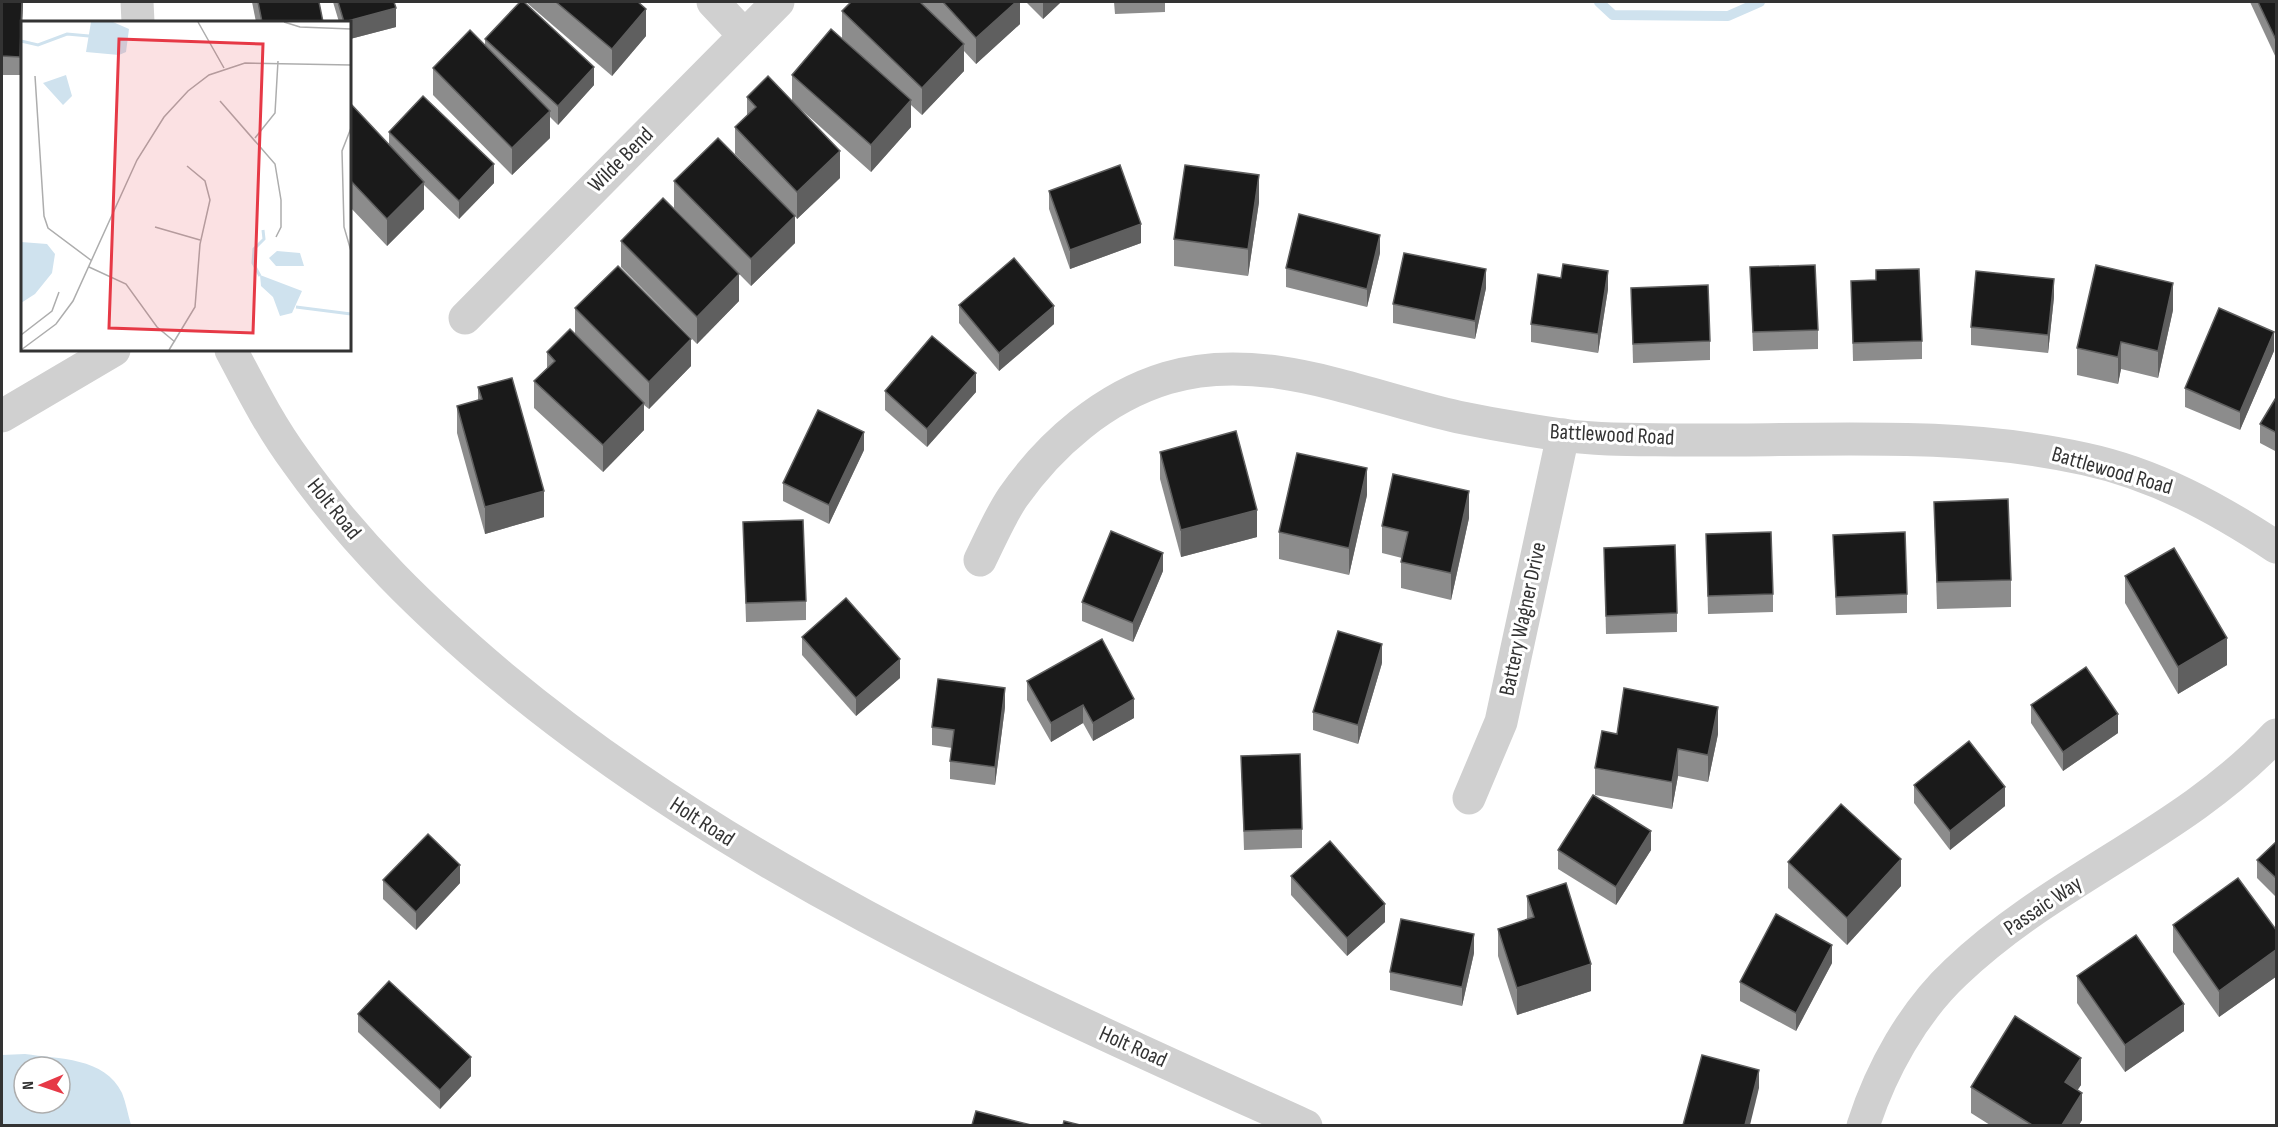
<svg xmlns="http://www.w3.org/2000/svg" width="2278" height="1127" font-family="'Sofia Sans Condensed',sans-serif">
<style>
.water{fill:#cfe2ee;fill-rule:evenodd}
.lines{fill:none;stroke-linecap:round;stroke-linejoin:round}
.stream{stroke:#cfe2ee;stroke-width:10}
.minor{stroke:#d0d0d0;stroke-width:33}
.wall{fill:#8c8c8c}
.shaded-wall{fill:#5f5f5f}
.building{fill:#1a1a1a;stroke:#5f5f5f;stroke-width:1.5}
.labels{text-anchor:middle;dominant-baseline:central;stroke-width:6;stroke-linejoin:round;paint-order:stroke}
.street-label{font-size:22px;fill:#333;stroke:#fff}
.inset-river{fill:none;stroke:#cfe2ee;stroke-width:3}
.inset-road{fill:none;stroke:#adadad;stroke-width:1.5}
.view{fill:#e63946;fill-opacity:0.15;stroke:#e63946;stroke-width:3}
.inset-edge{fill:none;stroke:#333;stroke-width:3}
</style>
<rect width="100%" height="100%" fill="#fff"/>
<path class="water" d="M25 1054C58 1059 105 1057 122 1093 126 1103 128 1115 131 1125H2V1055ZM24 1067H60V1103H24Z"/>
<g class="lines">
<polyline class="stream" points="1599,2 1613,15 1728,16 1760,2"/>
<g class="minor">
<polyline points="137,2 138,22"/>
<polyline points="713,2 744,35"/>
<polyline points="465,318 778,2"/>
<path d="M231 350C251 388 270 426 296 461 354 543 425 612 502 677 740 875 1026 999 1306 1126"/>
<polyline points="2,416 114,350"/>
<path d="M980 560C990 540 1000 516 1013 497 1050 444 1104 397 1167 378 1263 349 1364 396 1458 417 1492 424 1527 430 1562 435 1604 441 1647 439 1689 440 1820 441 1956 430 2085 459 2155 474 2217 508 2276 547"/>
<polyline points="1469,798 1501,722 1563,435"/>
<path d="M1863 1126C1881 1070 1913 1012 1956 972 2053 879 2185 833 2276 735"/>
</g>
</g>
<g class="wall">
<polygon points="2,2 23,2 20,75 2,75"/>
<polygon points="252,2 319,2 323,22 256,22"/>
<polygon points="333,2 394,2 396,27 350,39 350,22 339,22"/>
<polygon points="527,2 638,2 646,36 612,76 527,3"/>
<polygon points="851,2 1020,2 1020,24 976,64 964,51 964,71 922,115 911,105 911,127 871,172 797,106 840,178 797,219 795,216 795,243 751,286 674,208 674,181 787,208 735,154 735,127 747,116 747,97 792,101 792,75 858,53 842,38 842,11"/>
<polygon points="1026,2 1061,2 1043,19"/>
<polygon points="1114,2 1165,2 1165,12 1115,14"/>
<polygon points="2250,2 2277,2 2277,60"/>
<polygon points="485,39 594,85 558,125 550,117 550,138 512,175 433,95 433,68 485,46"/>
<polygon points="350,103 389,145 389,132 494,183 459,219 424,185 424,209 387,246 350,207"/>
<polygon points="1049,191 1141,243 1070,269 1049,209"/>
<polygon points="1259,202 1248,276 1174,266 1174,239"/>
<polygon points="621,241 739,301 697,344 621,267"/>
<polygon points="1380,253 1367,307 1286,287 1286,268"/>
<polygon points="1750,267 1818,330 1818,349 1753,351"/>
<polygon points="1851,281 1922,341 1922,359 1853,361"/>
<polygon points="1486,288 1475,339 1393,323 1393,304"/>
<polygon points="1631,288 1710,341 1710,360 1633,363"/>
<polygon points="1608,289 1598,353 1531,342 1531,324"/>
<polygon points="2054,297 2048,353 1971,345 1971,327"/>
<polygon points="959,305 1054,324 999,371 959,323"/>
<polygon points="575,308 691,366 649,409 644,405 644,430 603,472 534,408 534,381 547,368 547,352 575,334"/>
<polygon points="2173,310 2158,378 2121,369 2118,384 2077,375 2077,348"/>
<polygon points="2274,351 2240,430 2185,407 2185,388"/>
<polygon points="478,387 544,517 485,534 457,433 457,406 478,400"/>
<polygon points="885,391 976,392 927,447 885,410"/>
<polygon points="2277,396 2277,452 2260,443 2260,424"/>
<polygon points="864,450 829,524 783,501 783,483"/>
<polygon points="1160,452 1257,537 1181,557 1160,479"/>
<polygon points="1367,495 1349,575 1279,559 1279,532"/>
<polygon points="1934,502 2011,580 2011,607 1937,609"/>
<polygon points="1469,518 1451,600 1401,588 1401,562 1402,558 1382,553 1382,526"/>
<polygon points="743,522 806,601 806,620 746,622"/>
<polygon points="1706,534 1773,594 1773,612 1708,614"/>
<polygon points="1833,535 1907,594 1907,613 1836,615"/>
<polygon points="1604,548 1677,613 1677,632 1606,634"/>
<polygon points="1163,571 1133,642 1082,621 1082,602"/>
<polygon points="2125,576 2227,665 2178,694 2125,603"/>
<polygon points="802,637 900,678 856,716 802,655"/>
<polygon points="1382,663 1358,744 1313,730 1313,712"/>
<polygon points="1027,681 1134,718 1093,741 1083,723 1051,742 1027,700"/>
<polygon points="2031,705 2118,733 2063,771 2031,723"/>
<polygon points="1005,707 995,785 950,779 950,761 952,748 932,745 932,727"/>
<polygon points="1617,734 1718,734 1708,782 1678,776 1672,809 1595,795 1595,768"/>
<polygon points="1241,756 1302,829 1302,848 1244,850"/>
<polygon points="1914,785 2005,806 1950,850 1914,803"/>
<polygon points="2277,841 2277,898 2257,878 2257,860"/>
<polygon points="1558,850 1651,850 1616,905 1558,869"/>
<polygon points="1788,862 1901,886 1847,945 1788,888"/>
<polygon points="1291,876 1385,922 1347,956 1291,895"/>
<polygon points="383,880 460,883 416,930 383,899"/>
<polygon points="1527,896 1591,991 1517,1015 1498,956 1498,929 1527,920"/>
<polygon points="2173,925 2277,931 2277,976 2219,1017 2173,952"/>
<polygon points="1474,953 1462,1006 1390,990 1390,972"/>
<polygon points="1832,963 1796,1031 1740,1001 1740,982"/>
<polygon points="2077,976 2184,1031 2125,1072 2077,1003"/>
<polygon points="358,1014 471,1076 440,1109 358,1032"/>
<polygon points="2081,1085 2077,1090 2082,1120 2079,1125 1990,1125 1971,1113 1971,1087"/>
</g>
<g class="shaded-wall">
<polygon points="22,2 23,2 20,75 20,57"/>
<polygon points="1016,2 1020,2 1020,24 976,64 976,38"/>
<polygon points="1043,2 1061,2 1043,19"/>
<polygon points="396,8 396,27 350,39 350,22 344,22"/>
<polygon points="646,9 646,36 612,76 612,49"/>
<polygon points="964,44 964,71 922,115 922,88"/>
<polygon points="594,67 594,85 558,125 558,106"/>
<polygon points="911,100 911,127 871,172 871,145"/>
<polygon points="550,111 550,138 512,175 512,148"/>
<polygon points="840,151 840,178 797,219 797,192"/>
<polygon points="494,164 494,183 459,219 459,201"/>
<polygon points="1259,175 1259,202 1248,276 1248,249"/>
<polygon points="424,182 424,209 387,246 387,219"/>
<polygon points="795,216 795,243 751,286 751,259"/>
<polygon points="1141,224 1141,243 1070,269 1070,250"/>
<polygon points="1380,235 1380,253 1367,307 1367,289"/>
<polygon points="1486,269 1486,288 1475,339 1475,321"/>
<polygon points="1608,271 1608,289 1598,353 1598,334"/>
<polygon points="739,274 739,301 697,344 697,317"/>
<polygon points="2054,279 2054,297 2048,353 2048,335"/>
<polygon points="2173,283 2173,310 2158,378 2158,351"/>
<polygon points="1054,306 1054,324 999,371 999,353"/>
<polygon points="2274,332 2274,351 2240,430 2240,412"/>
<polygon points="691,339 691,366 649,409 649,382"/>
<polygon points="2121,342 2121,369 2118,384 2118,357"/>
<polygon points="976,373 976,392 927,447 927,429"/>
<polygon points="644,403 644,430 603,472 603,445"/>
<polygon points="864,432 864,450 829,524 829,505"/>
<polygon points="1367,468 1367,495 1349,575 1349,548"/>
<polygon points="544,491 544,517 485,534 485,507"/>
<polygon points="1469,491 1469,518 1451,600 1451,573"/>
<polygon points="1257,510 1257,537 1181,557 1181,530"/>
<polygon points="1163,553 1163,571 1133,642 1133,623"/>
<polygon points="2227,638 2227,665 2178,694 2178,667"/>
<polygon points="1382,644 1382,663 1358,744 1358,725"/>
<polygon points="900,659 900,678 856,716 856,698"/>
<polygon points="1005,688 1005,707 995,785 995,767"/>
<polygon points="1134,699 1134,718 1093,741 1093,723"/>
<polygon points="1083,705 1083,723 1051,742 1051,723"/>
<polygon points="1718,707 1718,734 1708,782 1708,755"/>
<polygon points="2118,714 2118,733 2063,771 2063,752"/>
<polygon points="1678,749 1678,776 1672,809 1672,782"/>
<polygon points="2005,787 2005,806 1950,850 1950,831"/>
<polygon points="1651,831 1651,850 1616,905 1616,887"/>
<polygon points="1901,859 1901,886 1847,945 1847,918"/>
<polygon points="460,865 460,883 416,930 416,912"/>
<polygon points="1385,904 1385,922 1347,956 1347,938"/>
<polygon points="1474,934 1474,953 1462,1006 1462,987"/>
<polygon points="1832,945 1832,963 1796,1031 1796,1013"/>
<polygon points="2277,949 2277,976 2219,1017 2219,991"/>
<polygon points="1591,964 1591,991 1517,1015 1517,988"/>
<polygon points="2184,1004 2184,1031 2125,1072 2125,1045"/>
<polygon points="471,1057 471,1076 440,1109 440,1090"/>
<polygon points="2081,1058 2081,1085 2065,1109 2065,1082"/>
<polygon points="1759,1070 1759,1088 1750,1125 1745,1125"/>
<polygon points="2082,1093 2082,1120 2079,1125 2062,1125"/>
</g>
<g class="building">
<polygon points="2,2 22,2 20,57 2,56"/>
<polygon points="258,2 319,2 323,22 262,22"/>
<polygon points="338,2 394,2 396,8 344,22"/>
<polygon points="520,2 524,2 594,67 558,106 485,39"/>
<polygon points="556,2 638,2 646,9 612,49"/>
<polygon points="851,2 920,2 964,44 922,88 842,11"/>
<polygon points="943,2 1016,2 976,38"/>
<polygon points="2258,2 2277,2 2277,42"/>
<polygon points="831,29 911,100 871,145 792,75"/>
<polygon points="470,30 550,111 512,148 433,68"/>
<polygon points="768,76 840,151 797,192 735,127 756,107 747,97"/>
<polygon points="423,96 494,164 459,201 389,132"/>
<polygon points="350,103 424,182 387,219 350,180"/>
<polygon points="718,138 795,216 751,259 674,181"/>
<polygon points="1120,165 1141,224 1070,250 1049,191"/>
<polygon points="1185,165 1259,175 1248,249 1174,239"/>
<polygon points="663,198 739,274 697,317 621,241"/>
<polygon points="1299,214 1380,235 1367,289 1286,268"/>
<polygon points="1404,253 1486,269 1475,321 1393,304"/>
<polygon points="1014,258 1054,306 999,353 959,305"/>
<polygon points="1563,264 1608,271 1598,334 1531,324 1538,274 1561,278"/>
<polygon points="1815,265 1818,330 1753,332 1750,267"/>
<polygon points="2096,265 2173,283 2158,351 2121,342 2118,357 2077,348"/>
<polygon points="618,266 691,339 649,382 575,308"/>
<polygon points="1919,269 1922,341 1853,343 1851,281 1876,280 1876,270"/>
<polygon points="1976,271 2054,279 2048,335 1971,327"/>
<polygon points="1708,285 1710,341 1633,344 1631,288"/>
<polygon points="2219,308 2274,332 2240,412 2185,388"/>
<polygon points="570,329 644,403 603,445 534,381 555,361 547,352"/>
<polygon points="932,336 976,373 927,429 885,391"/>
<polygon points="512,378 544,491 485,507 457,406 482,399 478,387"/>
<polygon points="2277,396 2277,433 2260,424"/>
<polygon points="818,410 864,432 829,505 783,483"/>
<polygon points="1236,431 1257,510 1181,530 1160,452"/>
<polygon points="1297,453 1367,468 1349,548 1279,532"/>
<polygon points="1393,474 1469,491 1451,573 1401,562 1408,532 1382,526"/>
<polygon points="2008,499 2011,580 1937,582 1934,502"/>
<polygon points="803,520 806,601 746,603 743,522"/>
<polygon points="1111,531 1163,553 1133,623 1082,602"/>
<polygon points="1771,532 1773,594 1708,596 1706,534"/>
<polygon points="1905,532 1907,594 1836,597 1833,535"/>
<polygon points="1675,545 1677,613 1606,616 1604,548"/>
<polygon points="2174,548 2227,638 2178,667 2125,576"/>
<polygon points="846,598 900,659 856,698 802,637"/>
<polygon points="1338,631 1382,644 1358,725 1313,712"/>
<polygon points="1102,639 1134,699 1093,723 1083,705 1051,723 1027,681"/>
<polygon points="2086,667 2118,714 2063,752 2031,705"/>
<polygon points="938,679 1005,688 995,767 950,761 954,730 932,727"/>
<polygon points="1624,688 1718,707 1708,755 1678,749 1672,782 1595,768 1602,731 1617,734"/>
<polygon points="1969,741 2005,787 1950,831 1914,785"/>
<polygon points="1300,754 1302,829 1244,831 1241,756"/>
<polygon points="1593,795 1651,831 1616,887 1558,850"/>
<polygon points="1841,804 1901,859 1847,918 1788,862"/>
<polygon points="428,834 460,865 416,912 383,880"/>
<polygon points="1330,841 1385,904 1347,938 1291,876"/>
<polygon points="2277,841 2277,879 2257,860"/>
<polygon points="2238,878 2277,931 2277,949 2219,991 2173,925"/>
<polygon points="1566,883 1591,964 1517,988 1498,929 1534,917 1527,896"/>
<polygon points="1776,914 1832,945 1796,1013 1740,982"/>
<polygon points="1401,919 1474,934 1462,987 1390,972"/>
<polygon points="2136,935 2184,1004 2125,1045 2077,976"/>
<polygon points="389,981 471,1057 440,1090 358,1014"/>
<polygon points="2015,1016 2081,1058 2065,1082 2082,1093 2062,1125 2032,1125 1971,1087"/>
<polygon points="1702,1055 1759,1070 1745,1125 1683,1125"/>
<polygon points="976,1111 1031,1125 972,1125"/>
<polygon points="1064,1121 1080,1125 1063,1125"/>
</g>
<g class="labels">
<g class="street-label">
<text transform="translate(621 160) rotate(-45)">Wilde Bend</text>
<text transform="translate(1612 435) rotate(3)">Battlewood Road</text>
<text transform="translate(2112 471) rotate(16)">Battlewood Road</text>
<text transform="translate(334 509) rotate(51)">Holt Road</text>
<text transform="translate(1523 619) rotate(-78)">Battery Wagner Drive</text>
<text transform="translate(702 822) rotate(33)">Holt Road</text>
<text transform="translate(2043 906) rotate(-34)">Passaic Way</text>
<text transform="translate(1133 1047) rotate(24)">Holt Road</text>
</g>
</g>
<g transform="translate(21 21)">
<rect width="330" height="330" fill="#fff"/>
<path d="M70 1H92L108 8 105 31 98 34 65 31ZM45 54 51 75 42 84 22 62ZM0 221 26 223 34 233 31 252 14 273 0 282ZM256 230 279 232 283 245H255L248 237ZM239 254 281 270 271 292 259 295 252 276 240 265Z" fill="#cfe2ee"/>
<path class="inset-river" d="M0 20 17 24 46 13 68 15M239 255 232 242 233 228 243 218 242 209M275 286 330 293"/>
<path class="inset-road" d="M177 1 203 47M263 1 279 6 330 8M14 55 23 195 27 207 71 240M199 80 254 143 260 179V206L255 216M330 107 321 130 323 206 330 230M234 117 254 92 257 40M134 206 179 219M68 246 105 263 136 306 154 321M0 314 31 290 38 271M0 329 35 303 52 280 116 139 143 96 167 70 188 54 224 42 330 44M148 329 174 286 179 223 189 179 184 160 166 145"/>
<path class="view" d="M98 18 242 23 232 312 88 307Z"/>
<rect width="330" height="330" class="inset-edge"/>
</g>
<rect width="2278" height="1127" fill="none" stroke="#333333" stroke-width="6"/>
<g transform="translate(42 1085) rotate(268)"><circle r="28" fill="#ffffff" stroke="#adadad" stroke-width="1.5"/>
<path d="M0-4.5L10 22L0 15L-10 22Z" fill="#e63946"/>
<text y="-9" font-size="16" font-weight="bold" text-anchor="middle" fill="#333333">N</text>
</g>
</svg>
